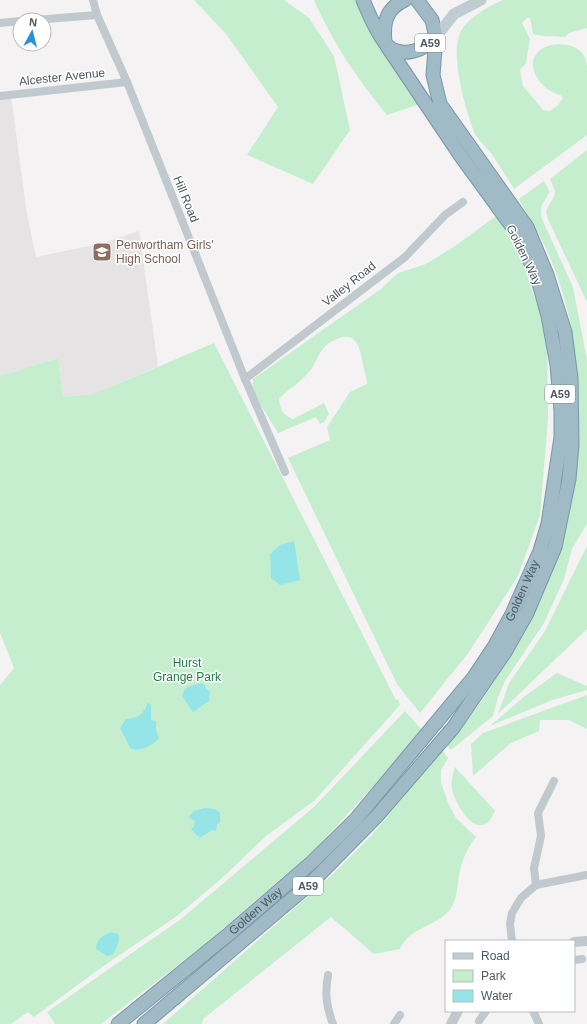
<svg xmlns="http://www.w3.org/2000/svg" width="587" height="1024" font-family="Arial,sans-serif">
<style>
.education{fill:#e5e3e4}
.green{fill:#c5eece}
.water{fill:#95e4e8}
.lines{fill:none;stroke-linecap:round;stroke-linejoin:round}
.trunk-casing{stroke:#7898a9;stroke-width:15}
.minor{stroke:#bfc9ce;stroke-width:8}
.tertiary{stroke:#bfc9ce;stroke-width:10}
.secondary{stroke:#bfccd2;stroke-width:11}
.trunk{stroke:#a0bac6;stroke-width:13}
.labels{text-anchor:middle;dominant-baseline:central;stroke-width:3;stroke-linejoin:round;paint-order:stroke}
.shield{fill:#fff;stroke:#818b8f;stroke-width:1}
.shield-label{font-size:11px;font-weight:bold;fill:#4b595f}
.street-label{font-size:12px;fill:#4b595f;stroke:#fff}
.education-label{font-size:12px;fill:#785e54;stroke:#fff;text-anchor:start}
.park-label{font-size:12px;fill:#1d7e3e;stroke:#fff}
</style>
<rect width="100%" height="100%" fill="#f4f2f3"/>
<polygon class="education" points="0,96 11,96 27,214 36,257 94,245 94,246 139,231 158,366 95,394 63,397 58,358 0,376"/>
<g class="green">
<polygon points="194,0 284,0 309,18 334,56 350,130 313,184 247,155 278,107 226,34"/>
<path d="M314 0H359L420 104 387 115C358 80 332 42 314 0Z"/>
<path d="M503 0H587V28L569 33 565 37C554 36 543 37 533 34L530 18H527L522 23 530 39 526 63 520 70 523 86 543 110 550 111 558 105 563 98 561 95C544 92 523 68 538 52 549 41 574 42 583 54 585 57 586 62 587 66V135L514 189C507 177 499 165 491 153 486 147 479 141 475 134 466 112 451 59 459 36 464 19 489 6 503 0Z"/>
<path d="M587 150V302L547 217 546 211C554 194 559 198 550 179Z"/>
<path d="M544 181 550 192C544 203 539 204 542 219L573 287 587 360V524L572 549 564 579 544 623 505 681 498 697 493 716 451 750 447 745C546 633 587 473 571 325 565 298 556 269 544 244 536 229 527 214 519 199Z"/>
<path d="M496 216 520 255 547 334 548 419 540 515 518 576 469 652 420 713 397 684 288 458 330 440 327 427 350 392 367 384C367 378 365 374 364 369 360 349 358 325 329 343 318 350 317 364 308 373 299 384 288 389 279 399 280 409 283 415 293 419L324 403 329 414 324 422 320 424 316 417 278 433 253 392V379L381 289 398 273 426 264 455 246Z"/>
<polygon points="214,343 396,700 398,699 400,705 314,801 266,836 221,879 177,916 102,967 34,1017 28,1012 11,1024 0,1024 0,685 14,668 0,633 0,376 58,358 63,397 94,394"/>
<polygon points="587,546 587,629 498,714 509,683 545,631"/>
<polygon points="557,673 587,686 587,690 552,700 490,726 525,696"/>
<polygon points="587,695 587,729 569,720 540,720 539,731 511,743 473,776 471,744 483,733"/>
<polygon points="405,711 424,732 312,852 204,945 101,1024 55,1024 47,1012 181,919 315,806"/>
<path d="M442 750 448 758 441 770V782L448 803 456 818 476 837C468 847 463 858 460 870 457 883 458 902 448 912 434 927 410 927 400 949L374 954 331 917 203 1019 202 1024H163L333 874 372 835Z"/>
<path d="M455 767 495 811C493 814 491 820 488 822 472 836 454 800 452 789 451 781 453 774 455 767Z"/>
</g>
<g class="water">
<polygon points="294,541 300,580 280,585 271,578 270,554 280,545"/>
<polygon points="201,683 205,685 206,689 210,691 209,701 193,712 182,696 185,688"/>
<path d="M148 703 151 705V720L156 721V730L159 738C152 746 142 751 131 749L120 728 126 719C139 718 143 714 148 703Z"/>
<polygon points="205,808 215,809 220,813 220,823 217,824 216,831 212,830 200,838 191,829 194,826 195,821 188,817 194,811"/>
<path d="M111 932 118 934C121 942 116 949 112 955L107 956 96 949C96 940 103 935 111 932Z"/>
</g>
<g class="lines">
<defs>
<g id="trunk">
<path d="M363 0C368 12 379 39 389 47 404 58 425 50 436 37L432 20 417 0"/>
<path d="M385 42C383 23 386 8 405 0"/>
<path id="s1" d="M118 1024 229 934 310 864 356 819 474 677 494 647 512 614 540 551 548 524 561 437V410L557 365 548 316 537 276 516 232 460 155 387 46"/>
<polyline points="144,1024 311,883 376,817 453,728 505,652 527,613 555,547 569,479 572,445 571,378 565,332 547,275 527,227 440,104 433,75 436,37"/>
</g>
</defs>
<use href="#trunk" class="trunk-casing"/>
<g class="minor">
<polyline points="93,0 97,15 127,82 245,379 285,472"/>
<polyline points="34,20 97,15"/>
<polyline points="0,23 20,21"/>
<polyline points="0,96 127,82"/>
<polyline points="245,379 405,257 445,215 463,202"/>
<polyline points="536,885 534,868 541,836 538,813 554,781"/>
<polyline points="512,941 510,924 512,913 521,898 536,885 587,875"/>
<polyline points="574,960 582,959"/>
<path d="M328 975C325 993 326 1006 333 1024"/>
<polyline points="533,1011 539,1024"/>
<polyline points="479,1021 486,1011"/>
<polyline points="394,1024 400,1015"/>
</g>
<g class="tertiary">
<polyline points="574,942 587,941"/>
<polyline points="451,1024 458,1011"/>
</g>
<polyline class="secondary" points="436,37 454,14 481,0"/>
<use href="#trunk" class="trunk"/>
</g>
<defs>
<symbol id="school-square" viewBox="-11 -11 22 22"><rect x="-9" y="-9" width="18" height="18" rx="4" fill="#8d6e63" stroke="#fff"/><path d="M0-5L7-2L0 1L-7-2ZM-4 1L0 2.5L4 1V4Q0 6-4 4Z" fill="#fff"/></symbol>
</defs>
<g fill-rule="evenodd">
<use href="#school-square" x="91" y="241" width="22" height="22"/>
</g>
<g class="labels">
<g class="shield">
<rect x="415" y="34" width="30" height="18" rx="3"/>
<rect x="545" y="385" width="30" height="18" rx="3"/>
<rect x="293" y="877" width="30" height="18" rx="3"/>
</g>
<g class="shield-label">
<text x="430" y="43">A59</text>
<text x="560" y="394">A59</text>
<text x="308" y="886">A59</text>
</g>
<g class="street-label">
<text transform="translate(62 77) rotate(-6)">Alcester Avenue</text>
<text transform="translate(186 199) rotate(68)">Hill Road</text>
<text transform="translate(524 255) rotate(64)">Golden Way</text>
<text transform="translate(349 284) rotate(-38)">Valley Road</text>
<text stroke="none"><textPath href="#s1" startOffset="598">Golden Way</textPath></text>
<text stroke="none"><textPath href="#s1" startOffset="178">Golden Way</textPath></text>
</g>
<g class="education-label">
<text x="116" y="245">Penwortham Girls'<tspan x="116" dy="14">High School</tspan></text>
</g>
<g class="park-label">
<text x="187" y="663">Hurst<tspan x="187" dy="14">Grange Park</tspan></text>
</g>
</g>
<rect x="445" y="940" width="130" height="72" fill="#ffffff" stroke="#b7bdbf"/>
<rect x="453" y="953" width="20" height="6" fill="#bfccd2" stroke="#b7bdbf"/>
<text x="481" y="960" font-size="12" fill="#4b595f">Road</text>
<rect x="453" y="970" width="20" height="12" fill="#c5eece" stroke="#b7bdbf"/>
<text x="481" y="980" font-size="12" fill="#4b595f">Park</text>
<rect x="453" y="990" width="20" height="12" fill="#95e4e8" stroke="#b7bdbf"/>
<text x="481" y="1000" font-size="12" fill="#4b595f">Water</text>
<g transform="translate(32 32) rotate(7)"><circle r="19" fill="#ffffff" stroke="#b7bdbf"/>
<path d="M0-3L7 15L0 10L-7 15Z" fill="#2593db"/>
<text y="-6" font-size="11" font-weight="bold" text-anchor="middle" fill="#4b595f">N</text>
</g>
</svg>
